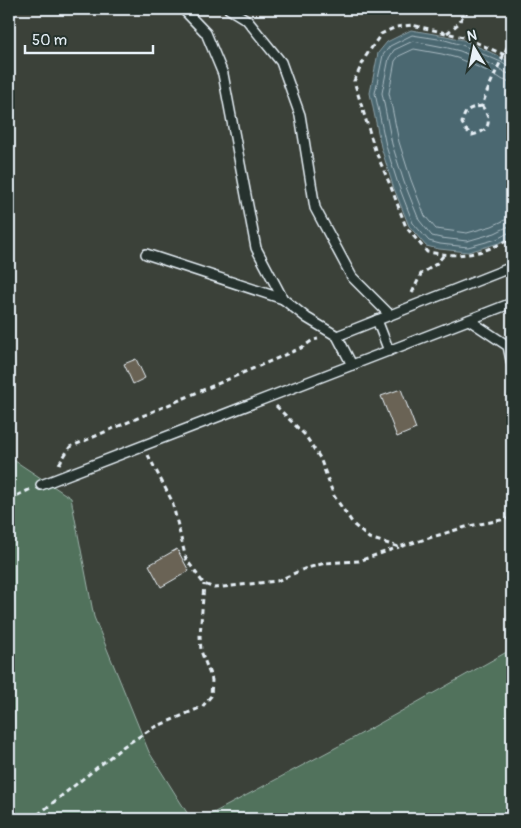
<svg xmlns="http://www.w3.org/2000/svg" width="521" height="828" font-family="Pangolin,sans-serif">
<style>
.green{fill:#51725c;stroke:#9cb2aa}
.water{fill:#4b6871;stroke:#8a9fa7}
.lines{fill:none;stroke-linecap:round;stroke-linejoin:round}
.shore{stroke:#a9bac2;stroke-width:1}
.building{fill:#6b6354;stroke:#e8f1f8}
.service-casing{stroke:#e8f1f8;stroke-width:12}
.path{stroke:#e8f1f8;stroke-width:3;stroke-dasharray:5 4;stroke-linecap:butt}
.service{stroke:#26332d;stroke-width:9}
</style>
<rect width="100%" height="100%" fill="#3b4139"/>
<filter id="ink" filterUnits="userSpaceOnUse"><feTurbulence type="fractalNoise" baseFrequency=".02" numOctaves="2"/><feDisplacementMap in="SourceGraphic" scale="10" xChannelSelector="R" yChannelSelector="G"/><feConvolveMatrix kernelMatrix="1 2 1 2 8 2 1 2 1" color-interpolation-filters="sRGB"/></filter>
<g filter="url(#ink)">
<g class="green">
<polygon points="9,457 71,498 94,617 149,752 191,819 9,819"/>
<polygon points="512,649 512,819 202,819 350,740"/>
</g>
<polygon class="water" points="411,30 446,36 463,40 503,58 512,64 512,237 499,243 468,252 439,249 426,246 409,226 393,186 381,147 370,93 378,53 387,42"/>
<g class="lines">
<g class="shore">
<polyline points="512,68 508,67 501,62 462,45 445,40 412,35 390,46 383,55 375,93 386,146 398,184 413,223 429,241 440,244 468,247 497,239 508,233 512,232"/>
<polyline points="512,74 506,73 497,67 460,51 444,47 413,41 394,50 389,58 382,93 392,144 404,182 419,220 432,236 441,238 467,241 495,233 507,227 512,226"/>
<polyline points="512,82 503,80 494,74 457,58 442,54 414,49 399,56 395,61 389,93 399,142 411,180 425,216 436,229 467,233 492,226 505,220 512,219"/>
</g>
</g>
<g class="building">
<polygon points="136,359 145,378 133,384 124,364"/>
<polygon points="401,389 416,429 397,437 381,396"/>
<polygon points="177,549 189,571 161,587 149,565"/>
</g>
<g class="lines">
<defs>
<g id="service">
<polyline points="183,9 206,33 223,74 256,248 283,299 307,318 337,336 352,365 512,303"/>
<polyline points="229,9 247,20 281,62 300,115 315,208 352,277 390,315"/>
<polyline points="146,254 283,299"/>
<polyline points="377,320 389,351"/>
<polyline points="469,320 508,346 512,365"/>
<polyline points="337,336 512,267"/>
<polyline points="41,485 352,365"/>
</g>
</defs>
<use href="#service" class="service-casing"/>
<g class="path">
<polyline points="447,33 458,24 463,16 470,9"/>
<path d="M512 60 505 55 463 37 412 25 396 27 381 34 366 56 354 81 375 150 391 187 406 227 427 252C440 254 454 256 467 254 481 253 499 245 512 238"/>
<path d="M482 106C469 108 465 109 462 123L466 130 472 135C491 131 492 120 482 106 490 81 503 59 512 35"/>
<polyline points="412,293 421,274 436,264 444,255"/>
<polyline points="276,406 305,435 320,458 334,496 354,525 369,538 399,547 469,526 512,518"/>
<polyline points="148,455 172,501 186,559 204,584 214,588 277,581 304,569 325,563 359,561 399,547"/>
<polyline points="59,464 70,447 301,348 313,340 318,339"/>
<polyline points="9,499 31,489"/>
<polyline points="30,819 35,817 124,746 153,728 202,707 211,696 212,680 201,651 200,636 204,584"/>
</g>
<use href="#service" class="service"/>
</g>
</g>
<rect width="521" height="828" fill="none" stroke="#26332d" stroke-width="30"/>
<rect x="15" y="15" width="491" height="798" fill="none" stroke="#e8f1f8" stroke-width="2" filter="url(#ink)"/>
<g transform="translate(474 48) rotate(350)" stroke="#26332d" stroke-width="4" paint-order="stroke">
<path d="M0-4L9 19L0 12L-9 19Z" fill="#e8f1f8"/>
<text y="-8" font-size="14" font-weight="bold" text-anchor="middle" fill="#e8f1f8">N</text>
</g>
<path d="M25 45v8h128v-8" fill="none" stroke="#e8f1f8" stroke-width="2.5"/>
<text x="32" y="45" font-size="15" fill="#e8f1f8" stroke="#26332d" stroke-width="4" paint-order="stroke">50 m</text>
</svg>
